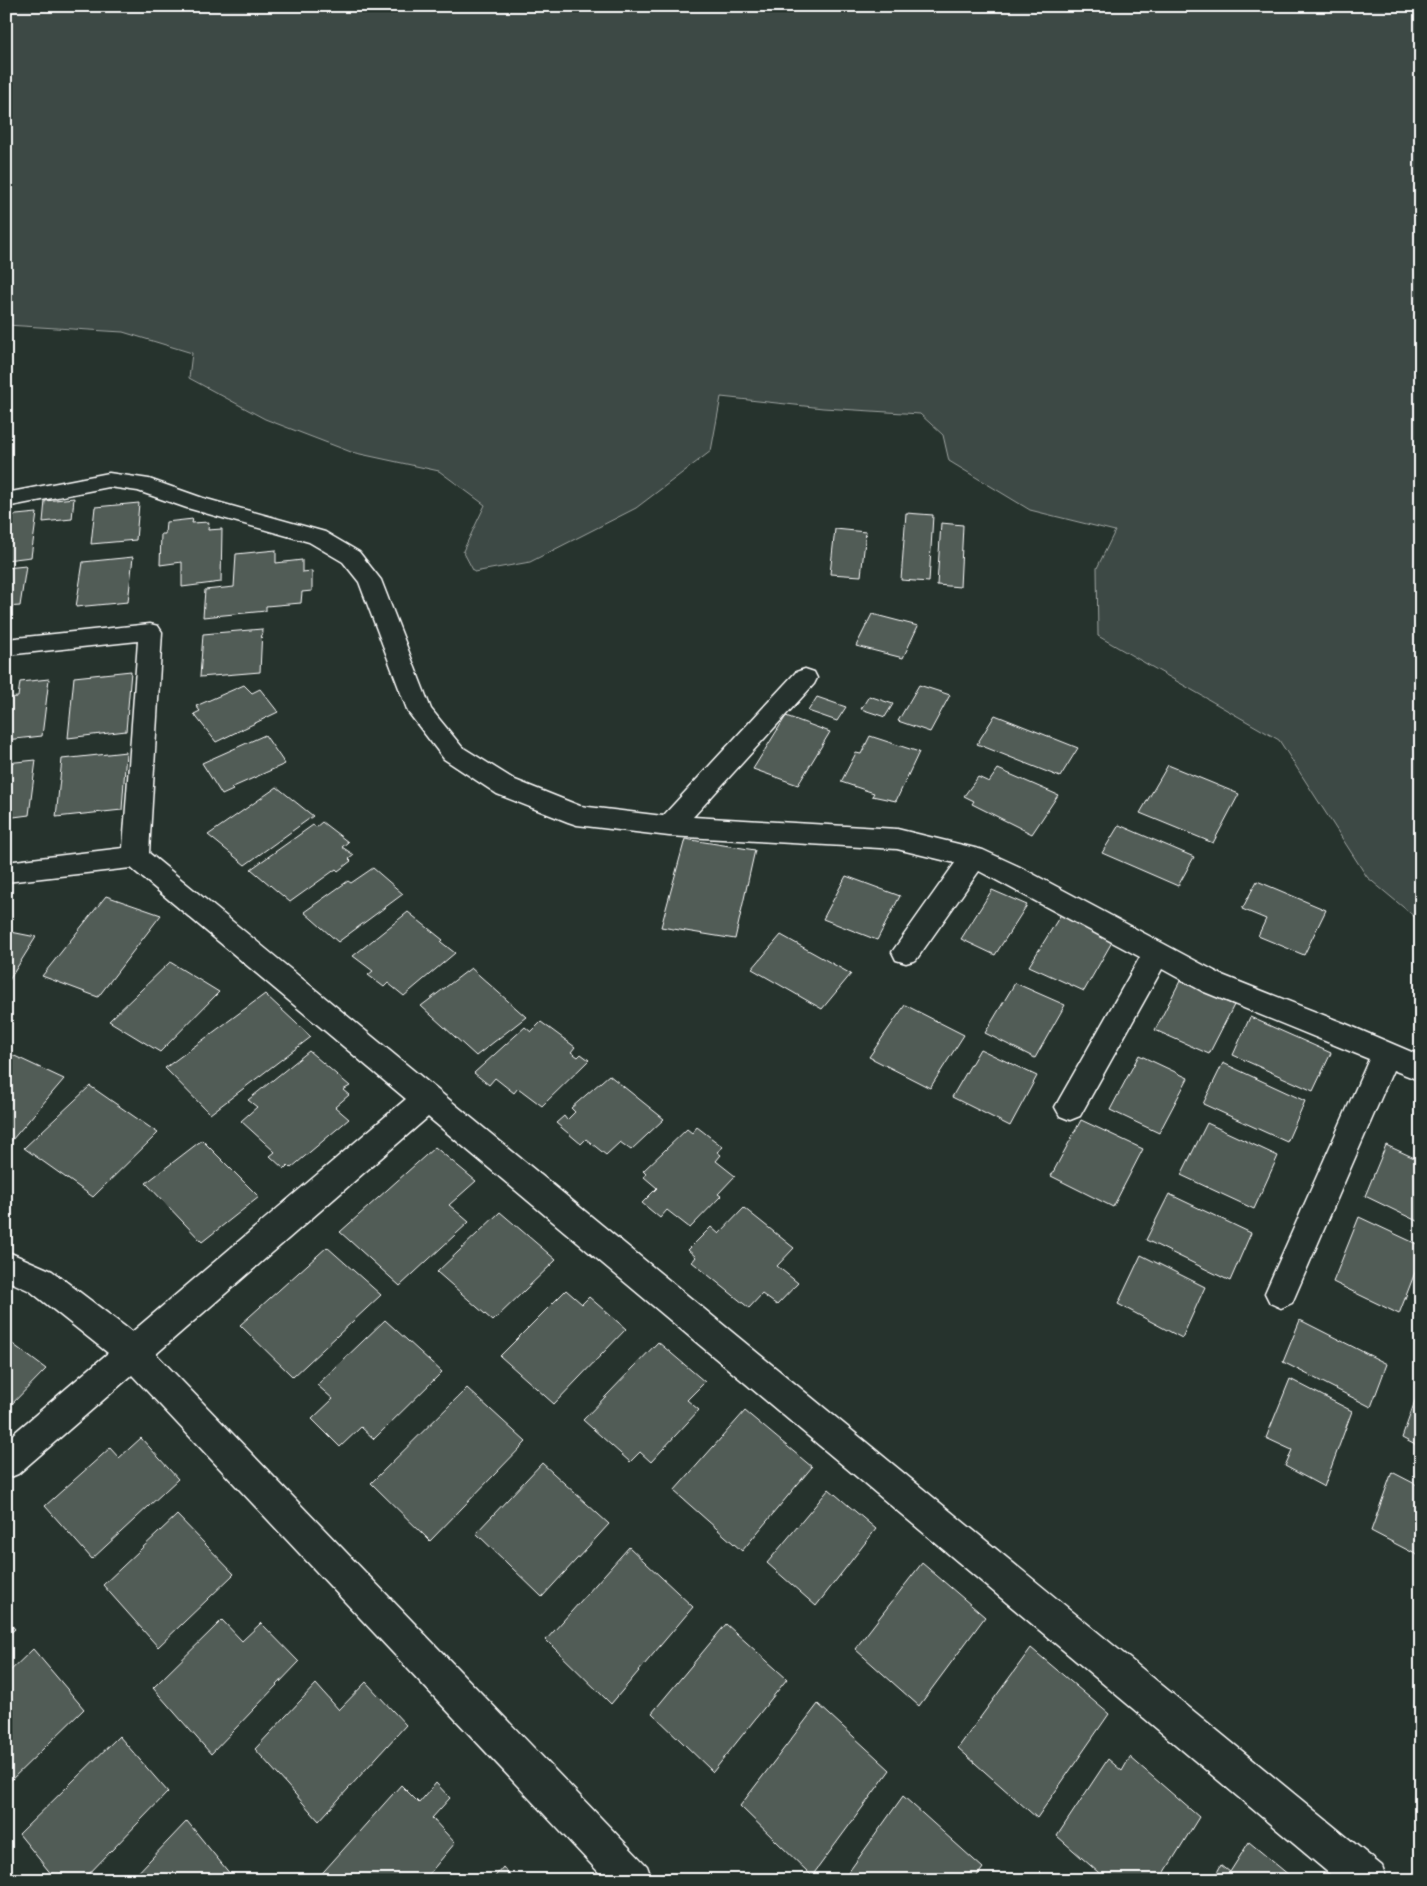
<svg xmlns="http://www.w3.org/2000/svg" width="1427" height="1886" font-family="Mynerve,sans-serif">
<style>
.green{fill:#3e4944;stroke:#9ea4a2}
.building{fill:#515c57;stroke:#fff}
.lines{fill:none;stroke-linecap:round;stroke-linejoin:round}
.minor-casing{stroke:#fff;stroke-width:3}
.minor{fill:#26332d;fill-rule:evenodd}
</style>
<rect width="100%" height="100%" fill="#26332d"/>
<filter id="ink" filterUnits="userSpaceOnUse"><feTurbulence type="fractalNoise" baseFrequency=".02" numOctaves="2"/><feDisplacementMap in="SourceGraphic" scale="10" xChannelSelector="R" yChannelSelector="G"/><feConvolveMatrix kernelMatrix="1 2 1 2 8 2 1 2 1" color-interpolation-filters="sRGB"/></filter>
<g filter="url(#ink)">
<polygon class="green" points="6,6 1421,6 1421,922 1367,877 1279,740 1098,636 1097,568 1115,531 1030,510 949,461 943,435 920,414 823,408 721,397 711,451 636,508 530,562 474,572 463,551 485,505 439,471 351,452 265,419 189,378 192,353 123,332 6,325"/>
<g class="building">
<polygon points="74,498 72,519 43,522 45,501"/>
<polygon points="139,503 136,540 91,544 95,507"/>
<polygon points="37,513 31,557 6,560 6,516"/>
<polygon points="906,513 933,515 929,582 901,580"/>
<polygon points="193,519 192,523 209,522 208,530 222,529 221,582 182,587 182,562 160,565 161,534 165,534 166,522"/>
<polygon points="941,523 963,525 960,587 937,585"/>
<polygon points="835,529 866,532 861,576 830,574"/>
<polygon points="276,550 276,563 302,560 302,572 312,571 312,591 302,592 301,603 266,606 266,611 203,617 205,590 234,587 236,554"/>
<polygon points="133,557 128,602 76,607 83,562"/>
<polygon points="26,566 20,606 6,607 6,568"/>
<polygon points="872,614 918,626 903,658 856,646"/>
<polygon points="262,629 260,672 200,677 203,634"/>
<polygon points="131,671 126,731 68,738 74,677"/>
<polygon points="49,679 42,736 6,740 6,698 18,697 20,682"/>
<polygon points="244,685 252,693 260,689 278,712 216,742 194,714 200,711 196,706"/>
<polygon points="919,685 950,695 930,732 898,721"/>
<polygon points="869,696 893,704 885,717 861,709"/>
<polygon points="817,697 846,707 837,721 808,711"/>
<polygon points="995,715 1078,748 1060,777 977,744"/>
<polygon points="786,716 830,732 798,785 753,769"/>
<polygon points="265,735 285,764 231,788 233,790 222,795 202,763"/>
<polygon points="870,736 919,752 896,801 872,796 874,793 841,782 856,753 861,754"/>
<polygon points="126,752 122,810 56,817 62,759"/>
<polygon points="36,760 29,815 6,818 6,763"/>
<polygon points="1168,765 1239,794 1213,843 1140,813"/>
<polygon points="998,769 1058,795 1032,834 972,804 974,801 964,796 978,777 989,782"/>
<polygon points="277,787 313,816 245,865 208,835"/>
<polygon points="322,822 348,842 342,847 354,855 349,859 351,861 338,871 336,869 290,902 251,869 313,825 316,827"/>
<polygon points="1119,825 1194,857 1178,886 1102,853"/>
<polygon points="685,839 755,850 735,939 661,927"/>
<polygon points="373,868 403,894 338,942 304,912 348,881 351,883"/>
<polygon points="846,876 900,896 877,940 823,919"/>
<polygon points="1257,881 1326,910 1304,955 1258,936 1266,919 1242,909"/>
<polygon points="992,890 1027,905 995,955 961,939"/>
<polygon points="106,896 161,915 98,997 42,976"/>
<polygon points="1063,911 1116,935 1084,991 1029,966"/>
<polygon points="408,912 443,940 441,942 455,953 404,996 388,983 384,987 368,975 373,971 353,956"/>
<polygon points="6,931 36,937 6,985"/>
<polygon points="781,935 851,974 822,1009 752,969"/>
<polygon points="170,962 219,992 160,1052 109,1021"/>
<polygon points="471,968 526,1017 476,1056 421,1006"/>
<polygon points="1180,981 1234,1005 1209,1054 1155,1030"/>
<polygon points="1015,983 1065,1005 1035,1058 985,1033"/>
<polygon points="265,994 311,1037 210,1114 165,1068"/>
<polygon points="905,1005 964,1035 930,1088 869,1057"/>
<polygon points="1250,1017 1331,1053 1313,1091 1233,1055"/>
<polygon points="541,1022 575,1047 571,1052 578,1057 581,1054 589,1060 542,1106 518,1088 514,1093 495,1078 489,1085 474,1073 525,1027 531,1032"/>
<polygon points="980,1049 1037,1076 1010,1126 952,1097"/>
<polygon points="309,1051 350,1086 343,1090 349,1095 335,1107 349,1119 291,1168 288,1165 284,1169 270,1156 275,1152 241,1121 257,1107 248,1100"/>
<polygon points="6,1052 64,1079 6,1147"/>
<polygon points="1139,1055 1188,1078 1159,1133 1110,1110"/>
<polygon points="1223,1063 1305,1101 1287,1142 1203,1104"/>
<polygon points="609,1075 664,1119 631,1150 620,1142 606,1155 586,1139 581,1144 556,1123 564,1116 567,1120 575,1112 571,1108"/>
<polygon points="90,1086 158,1133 93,1197 24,1148"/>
<polygon points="1081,1120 1143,1149 1113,1207 1051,1176"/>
<polygon points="1207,1123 1278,1156 1254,1209 1181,1175"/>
<polygon points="697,1127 723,1147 717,1152 721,1155 716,1161 735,1176 718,1194 721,1196 690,1228 667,1210 660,1218 642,1203 657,1188 644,1177 646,1174 643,1171 687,1129 692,1133"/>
<polygon points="202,1140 259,1197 202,1242 146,1183"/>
<polygon points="1386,1145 1421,1161 1421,1223 1365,1196"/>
<polygon points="435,1147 476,1181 449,1205 469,1222 400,1286 340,1232"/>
<polygon points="1169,1194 1251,1233 1230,1281 1146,1240"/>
<polygon points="744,1208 794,1248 777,1266 798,1283 777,1305 762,1294 749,1308 692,1262 696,1257 688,1250 711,1227 719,1234"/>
<polygon points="500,1212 556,1260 493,1321 437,1272"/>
<polygon points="1359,1217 1421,1246 1421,1257 1399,1314 1333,1282"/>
<polygon points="327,1247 381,1295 293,1377 240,1325"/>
<polygon points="1141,1255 1205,1287 1182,1338 1118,1304"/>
<polygon points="566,1290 582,1304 589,1297 626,1329 554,1404 500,1356"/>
<polygon points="385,1320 442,1372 374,1439 361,1427 340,1447 312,1419 333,1399 317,1385"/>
<polygon points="1300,1320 1387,1364 1371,1407 1283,1362"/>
<polygon points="6,1339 46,1369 6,1410"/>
<polygon points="658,1342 705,1382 687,1400 699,1410 651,1462 640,1452 630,1462 583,1420"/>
<polygon points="1290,1379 1352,1411 1324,1487 1285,1466 1292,1450 1266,1438"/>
<polygon points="1421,1384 1421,1448 1402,1438"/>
<polygon points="467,1388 526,1442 430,1541 371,1483"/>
<polygon points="745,1411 812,1467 742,1551 674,1491"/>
<polygon points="141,1438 178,1479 92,1559 45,1506 110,1448 119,1458"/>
<polygon points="542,1463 609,1524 542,1597 476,1533"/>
<polygon points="1392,1472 1421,1487 1421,1557 1371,1531"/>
<polygon points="829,1489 876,1529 816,1606 767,1563"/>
<polygon points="177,1515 234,1574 158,1647 103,1585"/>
<polygon points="629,1547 693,1607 611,1704 546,1640"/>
<polygon points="922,1563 985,1617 919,1706 855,1649"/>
<polygon points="6,1619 15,1629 6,1637"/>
<polygon points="222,1620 242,1641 261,1623 299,1662 211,1754 153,1688"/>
<polygon points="726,1624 787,1679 713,1772 652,1713"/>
<polygon points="1031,1648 1109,1714 1037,1818 958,1748"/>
<polygon points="33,1649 84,1709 6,1785 6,1675"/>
<polygon points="366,1682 406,1725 319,1821 255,1749 316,1684 339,1710"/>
<polygon points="818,1704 890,1770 812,1876 740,1806"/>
<polygon points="119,1736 168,1792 83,1880 56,1880 19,1834"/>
<polygon points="1130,1757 1199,1817 1160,1880 1107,1880 1057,1836 1108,1759 1122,1771"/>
<polygon points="436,1783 450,1798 432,1818 455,1843 424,1880 316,1880 401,1785 419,1803"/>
<polygon points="903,1796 983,1868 974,1880 843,1880"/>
<polygon points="187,1821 235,1880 131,1880"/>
<polygon points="1249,1842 1295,1880 1213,1880 1221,1865 1230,1872"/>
<polygon points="503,1867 514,1880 492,1880"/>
</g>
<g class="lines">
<defs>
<g id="minor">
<polygon points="109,473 149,479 203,498 325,532 359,552 381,580 431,709 462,747 515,780 580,806 663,816 796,672 805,669 814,672 817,678 814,684 693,817 897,829 983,850 1020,867 1222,975 1346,1024 1421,1056 1421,1081 1393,1070 1292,1303 1281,1308 1270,1303 1265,1293 1369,1059 1202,991 1162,969 1080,1116 1070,1120 1060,1116 1055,1107 1060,1098 1140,957 979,871 916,960 906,963 896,960 892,952 955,863 897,849 669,836 577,825 568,822 497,794 444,759 408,712 359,582 343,562 309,542 187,508 138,491 109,487 6,507 6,493"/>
<polygon points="150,624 158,626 162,632 149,853 1382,1866 1387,1880 1337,1880 428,1117 156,1354 647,1866 652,1880 606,1880 132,1375 18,1474 6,1479 6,1440 108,1353 30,1291 6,1280 6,1251 52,1271 132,1332 406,1099 131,868 6,882 6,862 123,848 138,641 6,655 6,639"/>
</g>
</defs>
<use href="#minor" class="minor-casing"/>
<use href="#minor" class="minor"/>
</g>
</g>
<rect width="1427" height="1886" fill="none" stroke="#26332d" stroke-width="25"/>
<rect x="12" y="12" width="1402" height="1861" fill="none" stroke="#fff" stroke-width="2" filter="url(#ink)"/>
</svg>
